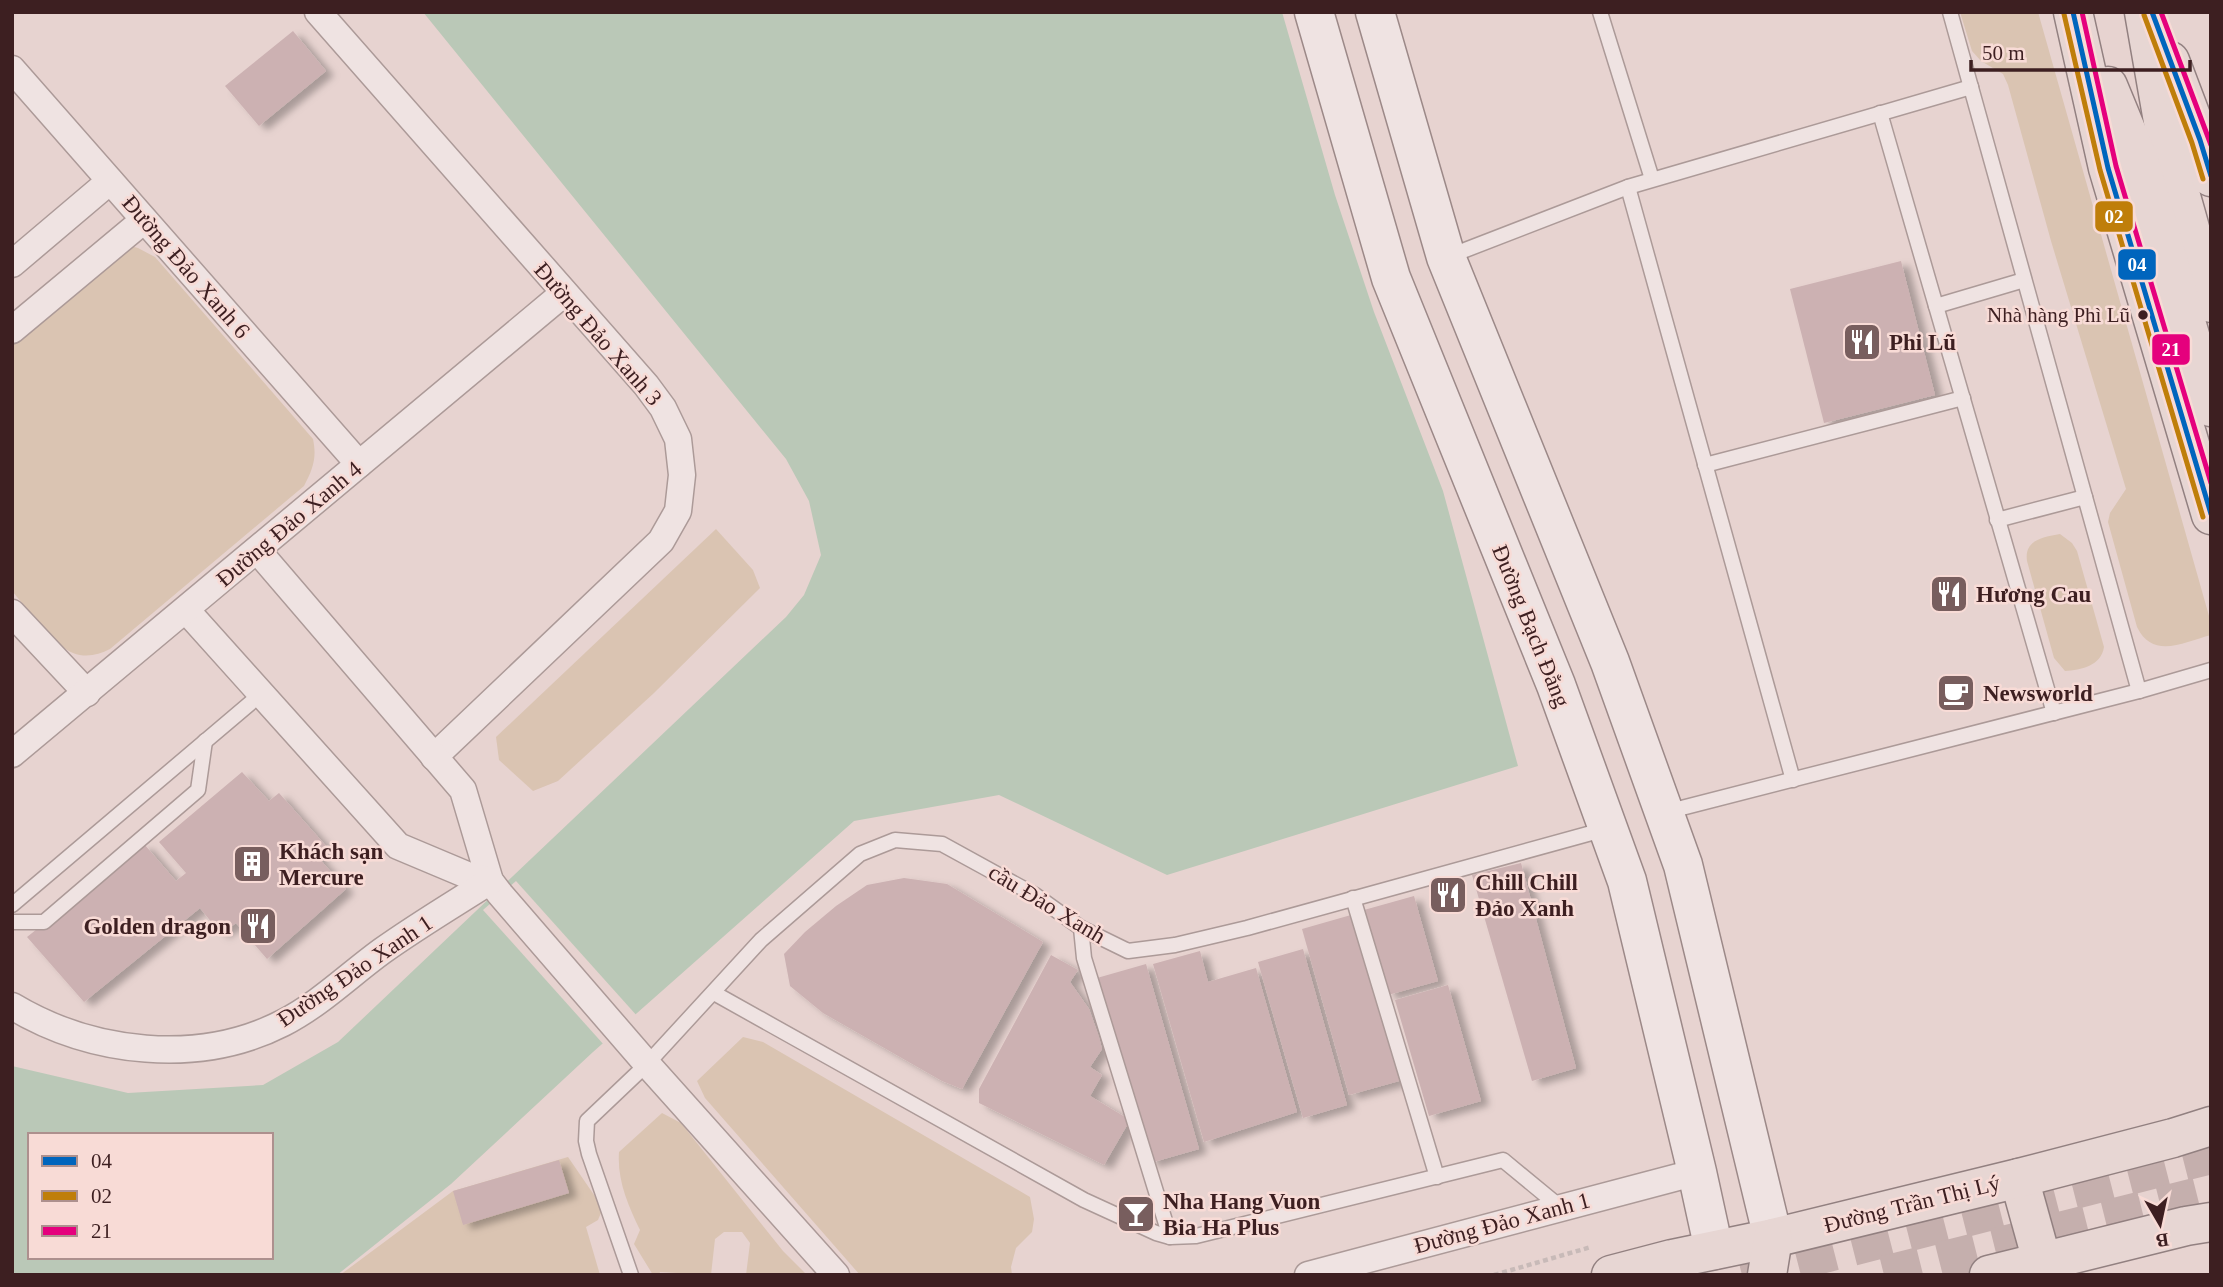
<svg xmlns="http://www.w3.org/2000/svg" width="2223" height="1287" font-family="Georgia,serif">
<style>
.green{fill:#dac4b2}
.water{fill:#bac8b7;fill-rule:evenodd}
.pier{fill:#e7d3d0}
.building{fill:#ccb1b2;filter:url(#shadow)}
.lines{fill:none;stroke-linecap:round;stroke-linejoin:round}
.primary-tunnel{stroke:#c5afad;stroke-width:38;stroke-dasharray:38 19;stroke-linecap:butt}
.lane-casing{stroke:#ac9a98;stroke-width:17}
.street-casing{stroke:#ac9a98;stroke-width:29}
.secondary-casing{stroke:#9c8988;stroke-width:41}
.primary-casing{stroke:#928080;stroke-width:41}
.path{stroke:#c8bab8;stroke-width:4.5;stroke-dasharray:5 3.5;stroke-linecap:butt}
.lane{stroke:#efe3e2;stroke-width:14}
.street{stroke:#efe3e2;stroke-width:26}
.secondary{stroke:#efe3e2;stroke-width:38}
.primary{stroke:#e7d6d3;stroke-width:38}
.bus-1-casing{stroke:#f8dbd6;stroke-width:10}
.bus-2-casing{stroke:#f8dbd6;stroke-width:10}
.bus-3-casing{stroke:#f8dbd6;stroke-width:10}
.bus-1{stroke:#0065bd;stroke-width:5}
.bus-2{stroke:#bf7e0a;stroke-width:5}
.bus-3{stroke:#e5007d;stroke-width:5}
.bus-dot{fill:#3d1f21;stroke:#f8dbd6;stroke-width:2.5}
.labels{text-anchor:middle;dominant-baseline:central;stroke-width:5;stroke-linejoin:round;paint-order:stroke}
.bus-label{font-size:21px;fill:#3d1f21;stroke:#f8dbd6;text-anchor:end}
.street-label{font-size:23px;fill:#3d1f21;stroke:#f8dbd6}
.poi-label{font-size:23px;font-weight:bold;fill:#3d1f21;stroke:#f8dbd6;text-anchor:start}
.line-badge{stroke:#f8dbd6;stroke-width:2.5}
.badge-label{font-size:19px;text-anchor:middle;font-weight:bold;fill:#fff}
</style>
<defs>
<filter id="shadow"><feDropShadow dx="8" dy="4.5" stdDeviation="3.5" flood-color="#0004"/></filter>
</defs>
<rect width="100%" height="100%" fill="#e7d3d0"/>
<g class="green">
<path d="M1960 12H2038L2211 623V635C2184 642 2153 660 2137 627L2108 522 2110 513 2126 489 2051 241 2008 85 2003 74 1981 61 1972 51Z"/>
<path d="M123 244 138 248 155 257 313 439C317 458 313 469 304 486L110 649C98 655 86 658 73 653 56 647 25 606 12 591V331Z"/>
<polygon points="716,529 753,570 760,588 654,693 558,781 533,791 499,760 496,737"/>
<path d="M2060 534 2072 543 2077 551 2104 647C2101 666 2081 670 2065 671L2054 658 2027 561C2024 540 2043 537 2060 534Z"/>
<polygon points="743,1037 763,1042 1030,1197 1034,1219 1032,1232 1016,1248 1011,1267 1012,1275 860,1275 705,1098 697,1081"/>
<path d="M662 1113 681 1123 783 1251 807 1275H746L750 1243 742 1232H724L715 1239 711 1275 660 1272 659 1275H653L634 1244 640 1230C628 1205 617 1180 619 1152Z"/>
<polygon points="568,1157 603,1208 598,1220 586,1227 600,1275 340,1275 453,1191"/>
</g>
<path class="water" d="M423 12H1282L1335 195 1374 312 1443 491 1518 766 1167 875 999 795 854 821 593 1052 451 1184 337 1275H12V1066L128 1093 263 1085 338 1042 786 617 804 595 821 555 809 501 786 459ZM30 1135H271V1257H30Z"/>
<polygon class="pier" points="516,881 638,1017 605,1046 483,910"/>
<g class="building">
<polygon points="293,31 326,71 259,126 225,86"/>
<polygon points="1901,261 1935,395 1824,423 1790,289"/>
<polygon points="242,772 269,801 279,793 326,846 317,856 346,889 267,959 236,923 221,934 200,908 84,1002 27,937 144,844 176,881 186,873 159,842"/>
<polygon points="1521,863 1576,1068 1532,1081 1472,875"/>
<polygon points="904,878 947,884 1043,942 962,1089 942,1081 823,1013 790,986 784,954 805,932 836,906 867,885"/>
<polygon points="1414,896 1438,981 1388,995 1364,910"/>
<polygon points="1351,915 1399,1081 1349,1095 1302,929"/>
<polygon points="1303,949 1347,1105 1303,1118 1258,962"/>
<polygon points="1200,951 1208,982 1256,968 1297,1112 1204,1142 1153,964"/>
<polygon points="1051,955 1078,970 1070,982 1089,1009 1099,1037 1102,1049 1090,1067 1102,1075 1090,1096 1130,1120 1104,1165 979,1103 979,1089"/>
<polygon points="1146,964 1199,1149 1150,1163 1097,978"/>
<polygon points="1448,985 1481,1101 1429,1116 1395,1000"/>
<polygon points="559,1160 569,1193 463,1225 453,1191"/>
</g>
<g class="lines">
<g class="primary-tunnel">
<polyline points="1742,1275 2211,1155"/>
<polyline points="1884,1275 2211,1193"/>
</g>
<defs>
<g id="lane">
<polyline points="1600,12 1652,179"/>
<polyline points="1950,12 2139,691"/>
<polyline points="1880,113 2054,713"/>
<polyline points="1628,187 1793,780"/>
<polyline points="1447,257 1628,187 1971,87"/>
<polyline points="1936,306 2024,280"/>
<polyline points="1705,465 1963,398"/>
<polyline points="1997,520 2085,497"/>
<polyline points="1666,812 2139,691 2211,670"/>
<polyline points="1353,898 1437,1177"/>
<polyline points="12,905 261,694"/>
<polyline points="12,922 44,922 198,790 205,741"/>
<polyline points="1081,928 1084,958 1170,1237"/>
<polyline points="714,993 1084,1200 1156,1233 1170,1237 1196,1236 1503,1160 1560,1207"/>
<polyline points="631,1275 589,1154 586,1141 587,1121 647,1064 761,940 860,854 895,840 942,844 1035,895 1081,928 1128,951 1175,945 1247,928 1606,829"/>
</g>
<g id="street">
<polyline points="318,12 646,385 663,408 678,439 682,475 678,511 661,541 434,757"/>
<polyline points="12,69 359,464"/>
<polyline points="12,264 110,181"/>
<polyline points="12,330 144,220"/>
<polyline points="257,550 463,790 490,881 500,894 647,1064 836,1275"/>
<polyline points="186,610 398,846 467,875 490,881"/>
<polyline points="12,613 87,693"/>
<polyline points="12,754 564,293"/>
<path d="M12 1006C92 1054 199 1066 283 1023 320 1004 349 975 382 951 417 926 454 904 490 881"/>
<polyline points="1308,1275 1697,1172"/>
</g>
<g id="secondary">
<polyline points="1314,12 1391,278 1556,685 1627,881 1697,1172 1714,1250"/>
<polyline points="1375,12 1446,257 1610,662 1683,865 1773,1238"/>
</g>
<g id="primary">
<polyline points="2073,12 2108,168 2211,515"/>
<polyline points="2144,12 2168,150 2211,303"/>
<polyline points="2170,61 2200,140 2211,177"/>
<polyline points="2108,86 2139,161 2211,407"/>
<polyline points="2019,1178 2042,1261"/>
<polyline points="1611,1275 1672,1259 1773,1238 2019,1178 2173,1138 2211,1126"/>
<polyline points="1767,1275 1773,1238"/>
<polyline points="1989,1275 2186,1226 2211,1222"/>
</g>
</defs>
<use href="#lane" class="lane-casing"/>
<use href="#street" class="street-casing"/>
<use href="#secondary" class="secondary-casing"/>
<use href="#primary" class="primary-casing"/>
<polyline class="path" points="1494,1275 1591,1247"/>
<use href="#lane" class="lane"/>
<use href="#street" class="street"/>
<use href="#secondary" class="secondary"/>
<use href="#primary" class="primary"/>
<defs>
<g id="bus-1">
<polyline points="2073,12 2108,168 2211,514"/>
<polyline points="2152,12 2200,140 2211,176"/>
</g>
<g id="bus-2">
<polyline points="2064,14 2100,170 2203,517"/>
<polyline points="2144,15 2192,143 2203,179"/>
</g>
<g id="bus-3">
<polyline points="2082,12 2116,166 2211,483"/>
<polyline points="2161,12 2211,145"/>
</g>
</defs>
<use href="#bus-1" class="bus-1-casing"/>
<use href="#bus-2" class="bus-2-casing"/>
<use href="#bus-3" class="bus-3-casing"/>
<use href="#bus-1" class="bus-1"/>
<use href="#bus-2" class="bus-2"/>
<use href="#bus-3" class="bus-3"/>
</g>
<defs>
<symbol id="restaurant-square" viewBox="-11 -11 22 22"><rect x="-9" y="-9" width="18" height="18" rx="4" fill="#785e5e" stroke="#f8dbd6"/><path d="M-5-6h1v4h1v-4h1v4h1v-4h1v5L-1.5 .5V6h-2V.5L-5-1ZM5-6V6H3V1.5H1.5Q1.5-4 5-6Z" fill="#fff"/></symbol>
<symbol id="cafe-square" viewBox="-11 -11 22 22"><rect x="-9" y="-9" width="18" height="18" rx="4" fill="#785e5e" stroke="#f8dbd6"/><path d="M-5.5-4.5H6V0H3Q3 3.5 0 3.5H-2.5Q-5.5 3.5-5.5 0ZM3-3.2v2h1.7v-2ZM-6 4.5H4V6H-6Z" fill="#fff"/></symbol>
<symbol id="building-square" viewBox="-11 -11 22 22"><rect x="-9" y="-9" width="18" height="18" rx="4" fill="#785e5e" stroke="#f8dbd6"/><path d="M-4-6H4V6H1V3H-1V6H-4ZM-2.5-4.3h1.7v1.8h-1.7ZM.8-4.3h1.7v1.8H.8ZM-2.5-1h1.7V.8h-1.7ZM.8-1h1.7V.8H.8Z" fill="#fff"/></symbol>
<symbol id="bar-square" viewBox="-11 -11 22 22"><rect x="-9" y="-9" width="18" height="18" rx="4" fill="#785e5e" stroke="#f8dbd6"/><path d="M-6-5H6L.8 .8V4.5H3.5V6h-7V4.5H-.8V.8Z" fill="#fff"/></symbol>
</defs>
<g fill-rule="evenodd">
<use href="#restaurant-square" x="1840" y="320" width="44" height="44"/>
<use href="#restaurant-square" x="1927" y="572" width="44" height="44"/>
<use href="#cafe-square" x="1934" y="671" width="44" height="44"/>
<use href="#building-square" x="230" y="842" width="44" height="44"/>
<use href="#restaurant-square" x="1426" y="873" width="44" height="44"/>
<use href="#restaurant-square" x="236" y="904" width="44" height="44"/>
<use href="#bar-square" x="1114" y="1192" width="44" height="44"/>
</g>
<circle class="bus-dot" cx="2143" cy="315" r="6"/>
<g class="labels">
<g class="bus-label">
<text x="2130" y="315">Nhà hàng Phì Lũ</text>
</g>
<g class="street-label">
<text transform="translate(186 267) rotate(49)">Đường Đảo Xanh 6</text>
<text transform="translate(598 334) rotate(49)">Đường Đảo Xanh 3</text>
<text transform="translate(289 524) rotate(-40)">Đường Đảo Xanh 4</text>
<text transform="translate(1531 626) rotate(68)">Đường Bạch Đằng</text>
<text transform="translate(1047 904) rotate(31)">cầu Đảo Xanh</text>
<text transform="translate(355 971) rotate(-34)">Đường Đảo Xanh 1</text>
<text transform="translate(1912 1204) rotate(-14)">Đường Trần Thị Lý</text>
<text transform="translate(1502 1223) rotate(-15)">Đường Đảo Xanh 1</text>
</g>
<g class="poi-label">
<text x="1889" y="342">Phi Lũ</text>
<text x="1976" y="594">Hương Cau</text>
<text x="1983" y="693">Newsworld</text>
<text x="279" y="851">Khách sạn<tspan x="279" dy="26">Mercure</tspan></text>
<text x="1475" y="882">Chill Chill<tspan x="1475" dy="26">Đảo Xanh</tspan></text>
<text x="231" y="926" text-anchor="end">Golden dragon</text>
<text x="1163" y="1201">Nha Hang Vuon<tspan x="1163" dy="26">Bia Ha Plus</tspan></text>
</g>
</g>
<g class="line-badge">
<rect x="2094" y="200" width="40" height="33" rx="7" fill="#bf7e0a"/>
<rect x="2117" y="248" width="40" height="33" rx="7" fill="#0065bd"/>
<rect x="2151" y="333" width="40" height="33" rx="7" fill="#e5007d"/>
</g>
<g class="badge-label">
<text x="2114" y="223">02</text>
<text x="2137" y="271">04</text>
<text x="2171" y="356">21</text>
</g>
<rect width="2223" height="1287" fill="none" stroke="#3d1f21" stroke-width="28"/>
<rect x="28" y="1133" width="245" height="126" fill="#f8dbd6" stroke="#ad908e" stroke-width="2"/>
<rect x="42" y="1156" width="35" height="10" fill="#0065bd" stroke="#ad908e" stroke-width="2"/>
<text x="91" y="1168" font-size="21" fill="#3d1f21">04</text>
<rect x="42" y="1191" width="35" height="10" fill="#bf7e0a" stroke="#ad908e" stroke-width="2"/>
<text x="91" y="1203" font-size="21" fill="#3d1f21">02</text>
<rect x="42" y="1226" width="35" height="10" fill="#e5007d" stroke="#ad908e" stroke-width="2"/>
<text x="91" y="1238" font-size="21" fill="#3d1f21">21</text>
<g transform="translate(2160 1224) rotate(171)" stroke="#f8dbd6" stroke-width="5" paint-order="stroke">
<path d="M0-5L12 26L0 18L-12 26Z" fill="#3d1f21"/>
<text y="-10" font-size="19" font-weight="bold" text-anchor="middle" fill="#3d1f21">B</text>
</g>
<path d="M1971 60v10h219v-10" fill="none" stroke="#3d1f21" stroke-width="3.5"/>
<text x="1982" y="60" font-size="21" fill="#3d1f21" stroke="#f8dbd6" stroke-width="5" paint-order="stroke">50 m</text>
</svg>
